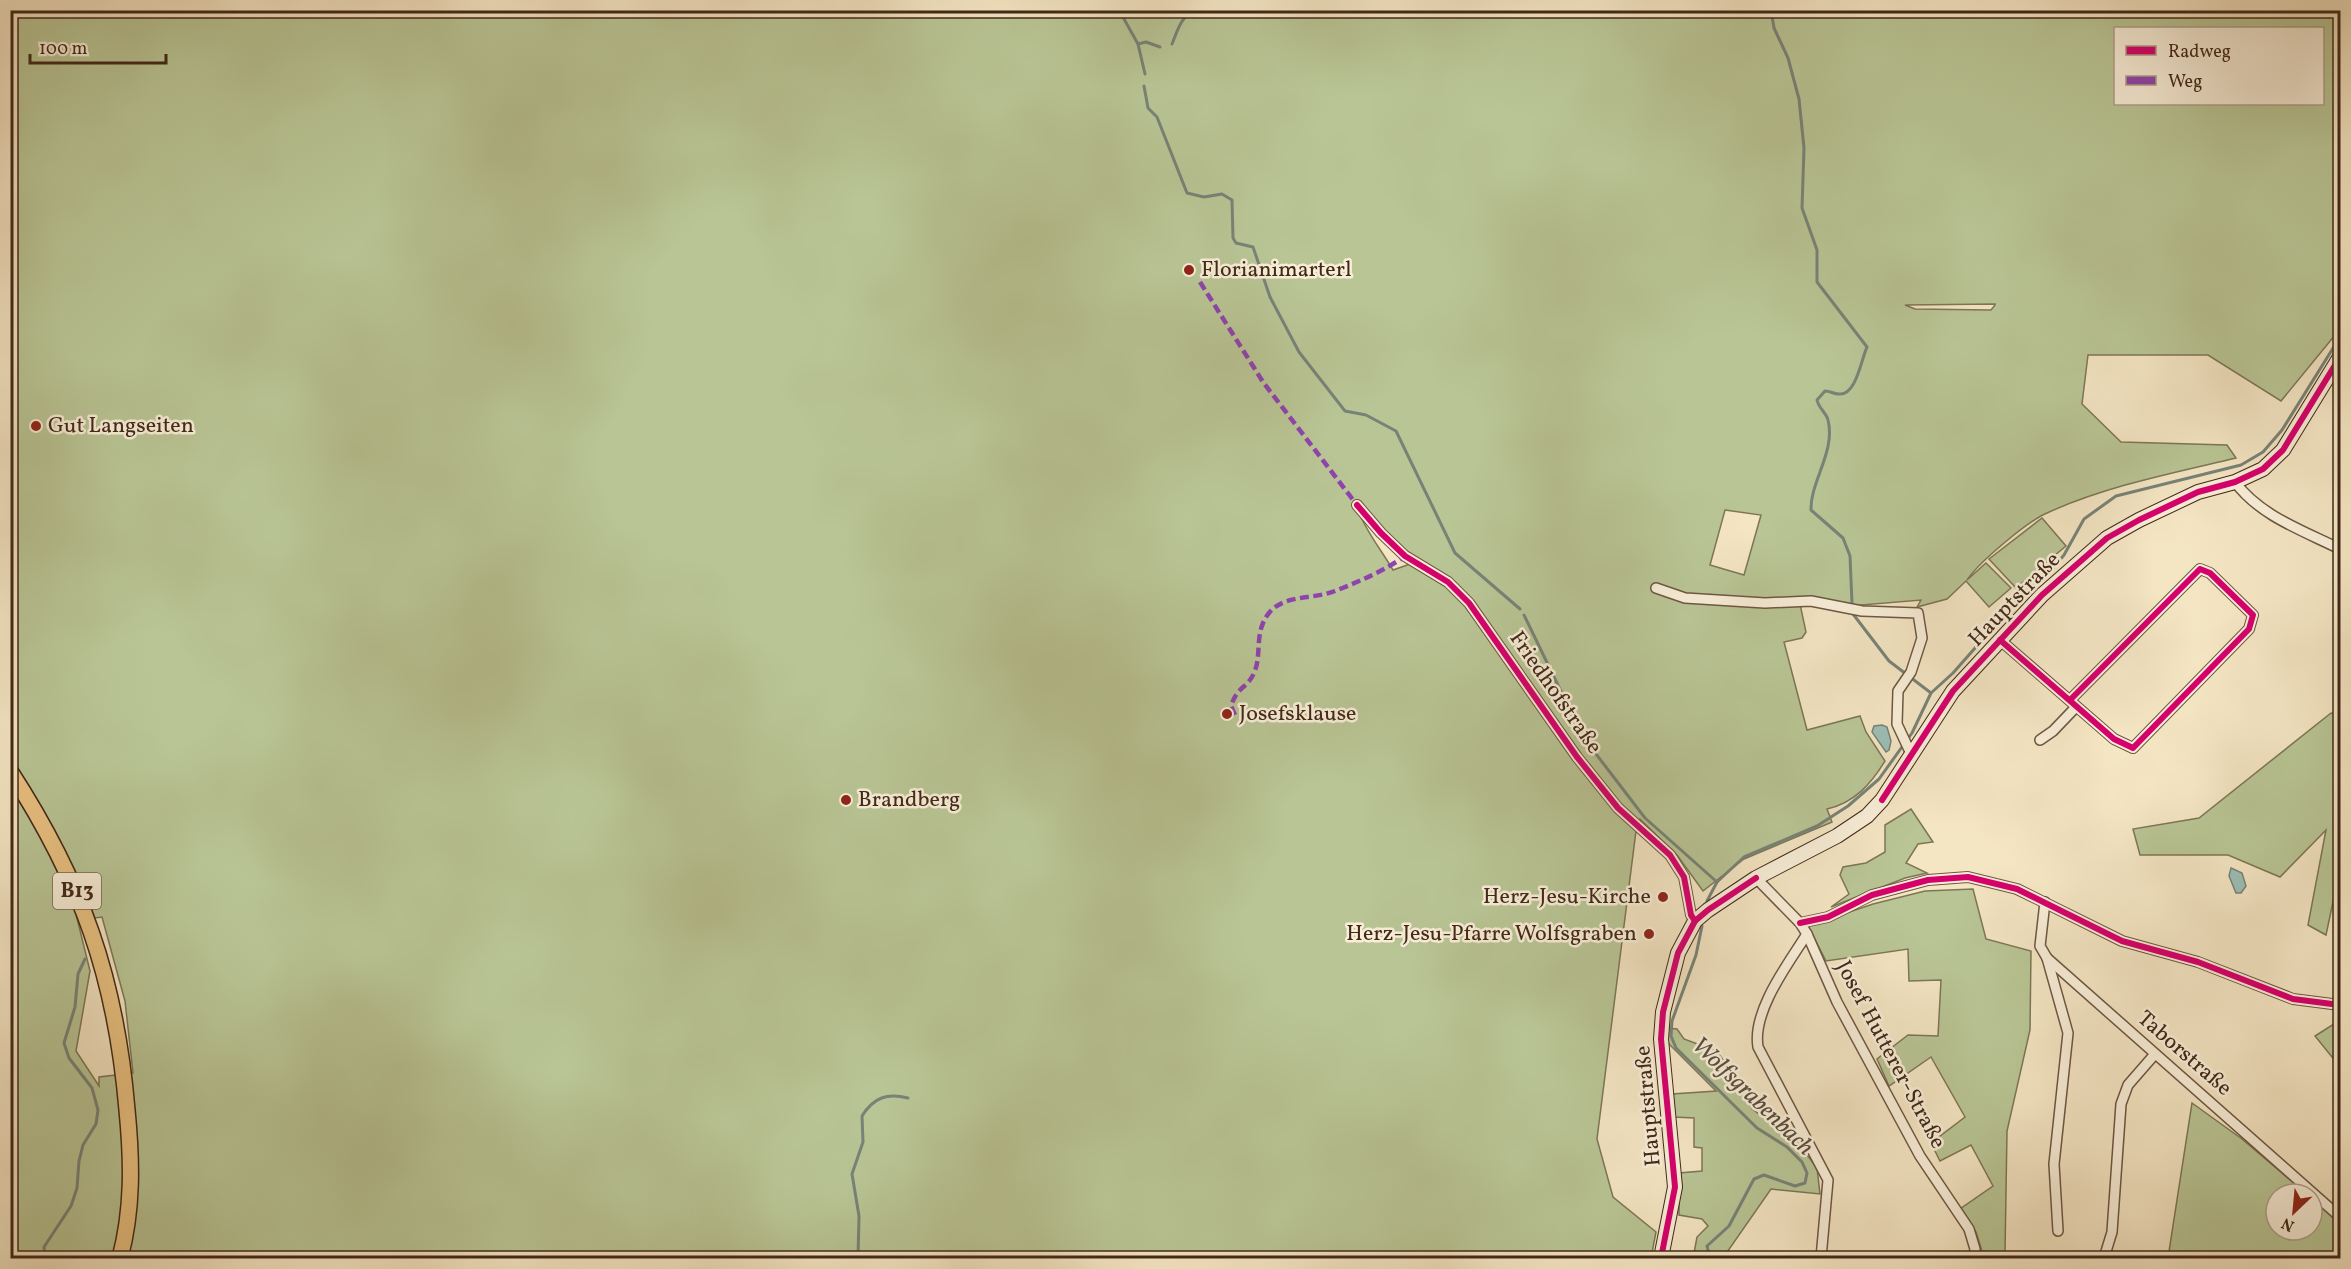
<svg xmlns="http://www.w3.org/2000/svg" width="2351" height="1269" font-family="Vollkorn,serif">
<style>
.green{fill:#b9c595;stroke:#7d7656;stroke-width:1.5;fill-rule:evenodd}
.water{fill:#9cbfb8;stroke:#788378;stroke-width:1.5}
.lines{fill:none;stroke-linecap:round;stroke-linejoin:round}
.stream{stroke:#788378;stroke-width:3}
.street-casing{stroke:#6e5743;stroke-width:12}
.secondary-casing{stroke:#412818;stroke-width:16}
.primary-casing{stroke:#412818;stroke-width:18}
.street{stroke:#f8eed8;stroke-width:9}
.secondary{stroke:#f8eed8;stroke-width:14}
.primary{stroke:#eac282;stroke-width:15}
.quiet{stroke:#8e44ad;stroke-width:4.5;stroke-dasharray:9 4.5;stroke-linecap:butt}
.cycleway-casing{stroke:#f8eed8;stroke-width:10}
.cycleway{stroke:#d6006c;stroke-width:6}
.poi-dot{fill:#8f2418;stroke:#f8eed8;stroke-width:2}
.labels{text-anchor:middle;dominant-baseline:central;stroke-width:5;stroke-linejoin:round;paint-order:stroke}
.shield{fill:#f8eed8;stroke:#786352;stroke-width:1.5}
.shield-label{font-size:21px;font-weight:bold;fill:#412818}
.poi-label{font-size:22px;fill:#412818;stroke:#f8eed8;text-anchor:start}
.street-label{font-size:22px;fill:#412818;stroke:#f8eed8}
.water-label{font-size:24px;font-style:italic;fill:#584e40;stroke:#f8eed8}
</style>
<rect width="100%" height="100%" fill="#f4e5c3"/>
<filter id="stains"><feTurbulence type="fractalNoise" baseFrequency=".00333" numOctaves="4"/><feColorMatrix values="0 0 0 0 .2 0 0 0 0 .09 0 0 0 0 .02 0 0 0 .5 -.17"/></filter>
<radialGradient id="worn" r=".72"><stop offset=".6" stop-color="#630" stop-opacity="0"/><stop offset="1" stop-color="#630" stop-opacity=".3"/></radialGradient>
<g class="green">
<path d="M10 11H2340V329L2281 401 2208 355H2088L2082 404 2121 442 2227 445 2236 458C2173 473 2106 486 2047 513 2028 521 1979 562 1967 580L1986 563 2011 588 1989 607 1966 581 1947 599 1917 607 1921 600 1849 606 1822 599 1742 606 1800 604 1806 632 1802 638 1784 642 1807 730 1860 716 1866 732 1885 761C1871 784 1854 803 1827 809L1832 822 1744 859 1703 891 1677 855 1640 819 1636 831 1597 1139 1613 1197 1656 1232 1651 1258H11V783L37 824 74 906 90 971 76 1051 99 1086V1077L133 1073 125 1001 102 917 95 918 60 841 11 760ZM2116 28H2322V104H2116ZM1905 305 1995 304V305L1991 310 1915 309ZM1725 510 1761 515 1744 575 1710 565ZM1361 517 1406 556 1410 564 1393 570C1382 551 1370 537 1361 517Z"/>
<polygon points="2042,518 2066,546 2016,588 1989,559"/>
<polygon points="2331,713 2340,716 2340,869 2326,935 2308,925 2326,830 2280,877 2228,855 2140,855 2133,829 2199,818"/>
<polygon points="1911,809 1933,842 1918,844 1906,863 1927,873 1905,878 1831,907 1849,894 1840,875 1843,867 1866,863 1885,852 1885,825"/>
<polygon points="1973,889 1986,939 2031,951 2030,1030 2007,1131 2005,1253 1982,1251 1976,1232 1960,1209 1993,1186 1971,1145 1940,1161 1931,1143 1965,1117 1931,1057 1889,1086 1877,1059 1908,1035 1938,1036 1941,980 1909,981 1908,949 1826,961 1808,926 1873,904 1925,891"/>
<polygon points="2340,1020 2340,1067 2315,1036"/>
<polygon points="1667,1028 1677,1029 1684,1039 1716,1051 1738,1078 1752,1109 1795,1139 1817,1168 1820,1194 1771,1189 1725,1255 1729,1258 1699,1258 1694,1253 1697,1237 1708,1226 1702,1219 1679,1215 1679,1173 1702,1171 1702,1148 1694,1147 1694,1118 1674,1117 1672,1094 1716,1091 1668,1043"/>
<polygon points="2192,1103 2242,1139 2307,1194 2276,1194 2276,1230 2312,1230 2312,1198 2340,1223 2340,1258 2168,1258"/>
</g>
<g class="water">
<polygon points="1882,725 1887,727 1891,741 1889,750 1886,752 1872,732 1874,726"/>
<polygon points="2231,868 2242,873 2246,886 2241,893 2236,893 2229,876"/>
</g>
<g class="lines">
<g class="stream">
<polyline points="1119,10 1138,44 1145,74"/>
<path d="M1771 10 1774 28 1788 58 1799 99 1804 148 1802 208 1817 250V282L1867 347C1861 360 1856 396 1839 394 1833 394 1831 391 1825 391L1817 400C1819 409 1826 412 1828 420 1836 451 1810 482 1811 510L1843 538 1850 556 1852 603"/>
<polyline points="1138,44 1146,42 1160,47"/>
<path d="M1172 44C1178 30 1181 14 1198 10"/>
<polyline points="1144,86 1148,108 1157,117 1187,193 1204,197 1222,194 1232,200 1233,238 1236,243 1253,247 1270,297 1299,352 1345,411 1366,415 1396,431 1455,553 1520,609"/>
<polyline points="1853,614 1889,661 1931,693"/>
<polyline points="1524,615 1583,737 1645,818 1717,882"/>
<polyline points="1707,901 1717,882 1744,857 1817,826 1848,806 1879,779 1912,733 1931,693 1953,673 2020,597 2048,574 2064,555 2084,519 2116,496 2241,465 2263,452 2282,430 2340,337"/>
<polyline points="1702,926 1696,955 1672,1021 1671,1036 1676,1048 1757,1128 1787,1147 1802,1162 1807,1173 1805,1183 1795,1186 1764,1175 1754,1179 1729,1226 1707,1246 1710,1258"/>
<polyline points="45,1258 44,1247 71,1206 77,1188 79,1161 83,1145 96,1124 98,1110 92,1088 69,1058 64,1043 75,1007 78,974 85,959"/>
<path d="M858 1258 859 1216 852 1174 863 1142 862 1116C874 1097 887 1093 908 1098"/>
</g>
<defs>
<g id="street">
<path d="M2235 482C2260 516 2304 531 2340 549"/>
<polyline points="1357,505 1381,533 1405,556 1448,582 1469,603 1577,757 1618,808 1670,855 1684,877 1691,915 1695,921"/>
<polyline points="1656,588 1685,598 1765,603 1811,601 1862,611 1918,613 1922,638 1911,672 1898,691 1897,724 1912,756"/>
<polyline points="2000,640 2114,739 2133,748 2249,629 2253,615 2210,573 2200,569 2070,700"/>
<polyline points="2040,740 2053,731 2076,707"/>
<polyline points="1756,878 1800,923 1807,934 1837,1002 1920,1156 1969,1229 1975,1249 1974,1258"/>
<polyline points="2045,902 2040,946 2047,958 2340,1217"/>
<polyline points="1800,923 1828,917 1872,895 1928,880 1968,877 2017,889 2122,941 2198,962 2293,999 2340,1005"/>
<path d="M1807 934C1788 964 1752 1011 1758 1047L1828 1180 1821 1258"/>
<polyline points="2047,958 2068,1033 2054,1164 2058,1231"/>
<polyline points="2104,1258 2112,1232 2121,1104 2128,1085 2155,1054"/>
</g>
<polyline id="secondary" points="1661,1258 1675,1187 1661,1039 1663,1012 1678,953 1695,921 1708,910 1756,878 1837,836 1867,816 1882,800 1953,691 2042,595 2107,538 2139,520 2198,492 2235,482 2263,469 2283,450 2340,357"/>
<path id="primary" d="M10 771C82 882 116 978 127 1110 132 1161 133 1209 120 1258"/>
</defs>
<use href="#street" class="street-casing"/>
<use href="#secondary" class="secondary-casing"/>
<use href="#primary" class="primary-casing"/>
<use href="#street" class="street"/>
<use href="#secondary" class="secondary"/>
<use href="#primary" class="primary"/>
<g class="quiet">
<polyline points="1200,282 1263,382 1357,505"/>
<path d="M1235 715 1231 706C1238 685 1247 689 1254 673 1261 658 1256 639 1263 623 1276 592 1310 601 1335 591 1360 581 1384 571 1405 556"/>
</g>
<defs>
<g id="cycleway">
<polyline points="1357,505 1381,533 1405,556 1448,582 1469,603 1577,757 1618,808 1670,855 1684,877 1691,915 1695,921"/>
<polyline points="2000,640 2114,739 2133,748 2249,629 2253,615 2210,573 2200,569 2070,700"/>
<polyline points="1882,800 1953,691 2042,595 2107,538 2139,520 2198,492 2235,482 2263,469 2283,450 2340,357"/>
<polyline points="1800,923 1828,917 1872,895 1928,880 1968,877 2017,889 2122,941 2198,962 2293,999 2340,1005"/>
<polyline points="1661,1258 1675,1187 1661,1039 1663,1012 1678,953 1695,921 1708,910 1756,878"/>
</g>
</defs>
<use href="#cycleway" class="cycleway-casing"/>
<use href="#cycleway" class="cycleway"/>
</g>
<g class="poi-dot">
<circle cx="1189" cy="270" r="6"/>
<circle cx="36" cy="426" r="6"/>
<circle cx="1227" cy="714" r="6"/>
<circle cx="846" cy="800" r="6"/>
<circle cx="1663" cy="897" r="6"/>
<circle cx="1649" cy="934" r="6"/>
</g>
<g class="labels">
<rect class="shield" x="53" y="873" width="48" height="36" rx="4.5"/>
<g class="shield-label">
<text x="77" y="891">B13</text>
</g>
<g class="poi-label">
<text x="1201" y="270">Florianimarterl</text>
<text x="48" y="426">Gut Langseiten</text>
<text x="1239" y="714">Josefsklause</text>
<text x="858" y="800">Brandberg</text>
<text x="1651" y="897" text-anchor="end">Herz-Jesu-Kirche</text>
<text x="1637" y="934" text-anchor="end">Herz-Jesu-Pfarre Wolfsgraben</text>
</g>
<g class="street-label">
<text transform="translate(2015 600) rotate(-46)">Hauptstraße</text>
<text transform="translate(1555 693) rotate(55)">Friedhofstraße</text>
<text transform="translate(2184 1054) rotate(41)">Taborstraße</text>
<text transform="translate(1890 1055) rotate(62)">Josef Hutterer-Straße</text>
<text transform="translate(1649 1106) rotate(-95)">Hauptstraße</text>
</g>
<g class="water-label">
<text transform="translate(1752 1097) rotate(44)">Wolfsgrabenbach</text>
</g>
</g>
<rect width="2351" height="1269" fill="none" stroke="#f4e5c3" stroke-width="36"/>
<rect x="12" y="12" width="2327" height="1245" fill="none" stroke="#412818" stroke-width="3"/>
<rect x="18" y="18" width="2315" height="1233" fill="none" stroke="#412818" stroke-width="1.5"/>
<rect x="2114" y="27" width="210" height="78" fill="#f8eed8" stroke="#af9f8b" stroke-width="1.5"/>
<rect x="2126" y="46" width="30" height="9" fill="#d6006c" stroke="#af9f8b" stroke-width="1.5"/>
<text x="2168" y="57" font-size="18" fill="#412818">Radweg</text>
<rect x="2126" y="76" width="30" height="9" fill="#8e44ad" stroke="#af9f8b" stroke-width="1.5"/>
<text x="2168" y="87" font-size="18" fill="#412818">Weg</text>
<g transform="translate(2294 1212) rotate(206)"><circle r="28" fill="#f8eed8" stroke="#af9f8b" stroke-width="1.5"/>
<path d="M0-4.5L10 22L0 15L-10 22Z" fill="#8f2418"/>
<text y="-9" font-size="16" font-weight="bold" text-anchor="middle" fill="#412818">N</text>
</g>
<path d="M30 54v9h136v-9" fill="none" stroke="#412818" stroke-width="3"/>
<text x="39" y="54" font-size="18" fill="#412818" stroke="#f8eed8" stroke-width="4.5" paint-order="stroke">100 m</text>
<rect width="100%" height="100%" filter="url(#stains)"/>
<rect width="100%" height="100%" fill="url(#worn)"/>
</svg>
